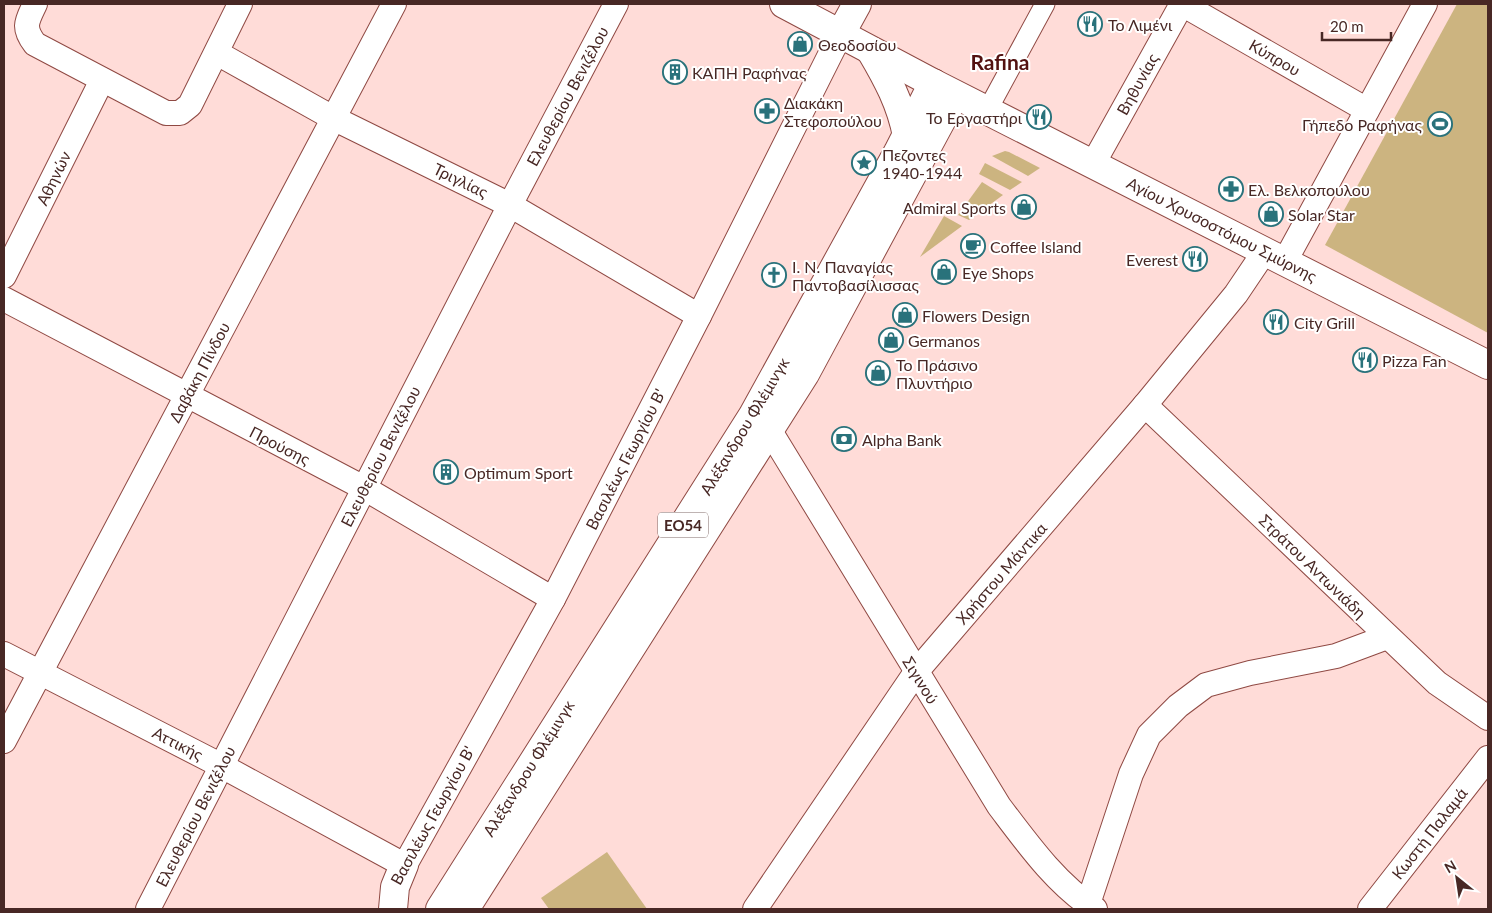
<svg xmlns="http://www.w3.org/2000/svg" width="1492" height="913" font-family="Lato,sans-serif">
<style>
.green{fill:#ccb480}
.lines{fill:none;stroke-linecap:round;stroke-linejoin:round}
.pedestrian-casing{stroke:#8f4943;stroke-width:21}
.minor-casing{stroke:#8f4943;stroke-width:26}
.tertiary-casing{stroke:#8f4943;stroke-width:30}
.secondary-casing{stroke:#8f4943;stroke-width:30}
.primary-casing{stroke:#8f4943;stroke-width:30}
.pedestrian{stroke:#fff;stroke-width:19}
.minor{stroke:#fff;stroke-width:24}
.tertiary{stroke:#fff;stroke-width:28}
.secondary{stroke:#fff;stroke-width:28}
.primary{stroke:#fff;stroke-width:28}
.labels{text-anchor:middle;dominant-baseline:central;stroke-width:4;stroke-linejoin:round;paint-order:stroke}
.shield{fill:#fff;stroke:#7f6866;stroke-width:1}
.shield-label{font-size:15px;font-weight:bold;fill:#482825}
.poi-label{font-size:16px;fill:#482825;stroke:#fff;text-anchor:start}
.street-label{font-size:16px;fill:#482825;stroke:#fff}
.district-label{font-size:21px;font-weight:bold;fill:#531211;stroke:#fff}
</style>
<rect width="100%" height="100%" fill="#ffdcd8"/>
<g class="green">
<polygon points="1457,4 1488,4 1488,333 1325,245"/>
<polygon points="1005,151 1009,152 1040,168 1028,176 992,156"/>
<polygon points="985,163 1022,182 1010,190 979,174"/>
<polygon points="982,182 1003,195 969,220 958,215"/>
<polygon points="944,216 962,226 920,257"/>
<polygon points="607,852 647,909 549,909 541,898"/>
</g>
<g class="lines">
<defs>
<polyline id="pedestrian" points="987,111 1045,4"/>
<g id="minor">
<path d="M35 4C27 21 22 27 35 44L166 113H180L190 105 240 4"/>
<polyline points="1182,4 1367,110"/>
<polyline points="217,53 333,118 510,205 699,316"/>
<polyline points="1093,164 1182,4"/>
<polyline points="1285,261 1425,4"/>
<polyline points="4,276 102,80"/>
<polyline points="4,299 364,488 553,599"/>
<polyline points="1145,405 1437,683 1488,718"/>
<path d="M770 431 999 806C1027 843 1056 884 1095 909"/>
<polyline points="4,654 220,765 404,865"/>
<polyline points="4,741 394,4"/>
<polyline points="396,881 553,599 699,316 840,35"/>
<polyline points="148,909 510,205 616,4"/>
<polyline points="755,909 916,672 1145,405 1236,294 1265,251"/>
<polyline points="1088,909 1088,904 1131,774 1149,735 1178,706 1206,685 1250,673 1336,656 1387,637"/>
<polyline points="1370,909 1488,758"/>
</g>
<g id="tertiary">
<polyline points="784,4 933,83"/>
<polyline points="840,35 857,4"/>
</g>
<polyline id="secondary" points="935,84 1488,365"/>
<g id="primary">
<path d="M871 51C887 78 901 104 907 136"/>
<polyline points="393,909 395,887 404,865"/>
<polyline points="440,909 753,415 898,152 933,83"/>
<polyline points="465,909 805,374 955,95"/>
</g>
</defs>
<use href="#pedestrian" class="pedestrian-casing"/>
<use href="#minor" class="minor-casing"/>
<use href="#tertiary" class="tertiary-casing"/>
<use href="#secondary" class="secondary-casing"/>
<use href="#primary" class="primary-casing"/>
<use href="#pedestrian" class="pedestrian"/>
<use href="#minor" class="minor"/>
<use href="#tertiary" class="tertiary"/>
<use href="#secondary" class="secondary"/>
<use href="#primary" class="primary"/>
</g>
<defs>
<symbol id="restaurant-ring" viewBox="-11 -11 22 22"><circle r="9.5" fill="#fff" stroke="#29727b" stroke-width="1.5"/><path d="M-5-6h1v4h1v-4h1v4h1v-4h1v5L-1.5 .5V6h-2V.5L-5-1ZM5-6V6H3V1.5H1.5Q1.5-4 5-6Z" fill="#29727b"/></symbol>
<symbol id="shop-ring" viewBox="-11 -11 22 22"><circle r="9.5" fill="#fff" stroke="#29727b" stroke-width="1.5"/><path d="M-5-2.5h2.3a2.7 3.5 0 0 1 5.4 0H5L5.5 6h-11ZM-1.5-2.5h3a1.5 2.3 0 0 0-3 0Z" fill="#29727b"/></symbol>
<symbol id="building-ring" viewBox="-11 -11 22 22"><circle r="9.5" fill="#fff" stroke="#29727b" stroke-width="1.5"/><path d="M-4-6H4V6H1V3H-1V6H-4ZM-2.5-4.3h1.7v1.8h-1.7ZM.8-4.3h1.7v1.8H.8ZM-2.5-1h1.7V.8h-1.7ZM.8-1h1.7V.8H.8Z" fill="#29727b"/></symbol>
<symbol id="pharmacy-ring" viewBox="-11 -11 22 22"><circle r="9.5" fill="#fff" stroke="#29727b" stroke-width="1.5"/><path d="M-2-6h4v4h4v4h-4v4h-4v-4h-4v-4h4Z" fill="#29727b"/></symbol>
<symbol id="stadium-ring" viewBox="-11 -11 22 22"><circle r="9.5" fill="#fff" stroke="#29727b" stroke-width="1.5"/><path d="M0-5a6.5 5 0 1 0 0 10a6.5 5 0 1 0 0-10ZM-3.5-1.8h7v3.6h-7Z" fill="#29727b"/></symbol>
<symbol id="sight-ring" viewBox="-11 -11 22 22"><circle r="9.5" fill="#fff" stroke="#29727b" stroke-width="1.5"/><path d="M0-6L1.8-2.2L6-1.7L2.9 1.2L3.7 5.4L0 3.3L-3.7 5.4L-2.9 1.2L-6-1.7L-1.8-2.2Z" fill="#29727b"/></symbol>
<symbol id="cafe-ring" viewBox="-11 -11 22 22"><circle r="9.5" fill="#fff" stroke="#29727b" stroke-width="1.5"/><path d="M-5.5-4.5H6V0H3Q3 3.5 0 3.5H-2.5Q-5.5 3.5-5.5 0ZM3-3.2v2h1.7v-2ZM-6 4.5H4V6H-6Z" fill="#29727b"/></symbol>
<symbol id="church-ring" viewBox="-11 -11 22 22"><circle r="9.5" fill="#fff" stroke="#29727b" stroke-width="1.5"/><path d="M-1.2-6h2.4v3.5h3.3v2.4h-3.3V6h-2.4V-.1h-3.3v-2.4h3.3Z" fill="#29727b"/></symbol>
<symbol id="bank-ring" viewBox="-11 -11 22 22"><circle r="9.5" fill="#fff" stroke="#29727b" stroke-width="1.5"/><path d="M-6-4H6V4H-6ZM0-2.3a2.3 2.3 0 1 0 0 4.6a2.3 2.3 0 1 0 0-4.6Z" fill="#29727b"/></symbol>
</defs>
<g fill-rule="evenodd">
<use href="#restaurant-ring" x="1076" y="10" width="28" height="28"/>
<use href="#shop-ring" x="786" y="30" width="28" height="28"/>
<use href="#building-ring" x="661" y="58" width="28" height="28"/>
<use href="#pharmacy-ring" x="753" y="97" width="28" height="28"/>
<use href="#restaurant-ring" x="1025" y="103" width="28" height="28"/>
<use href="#stadium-ring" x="1426" y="110" width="28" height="28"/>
<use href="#sight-ring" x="850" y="149" width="28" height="28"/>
<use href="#pharmacy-ring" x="1217" y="175" width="28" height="28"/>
<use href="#shop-ring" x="1010" y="193" width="28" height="28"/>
<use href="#shop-ring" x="1257" y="200" width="28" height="28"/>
<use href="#cafe-ring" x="959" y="232" width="28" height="28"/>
<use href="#restaurant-ring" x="1181" y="245" width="28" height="28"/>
<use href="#shop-ring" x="930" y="258" width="28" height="28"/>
<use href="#church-ring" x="760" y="261" width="28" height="28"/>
<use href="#shop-ring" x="891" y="301" width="28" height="28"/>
<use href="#restaurant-ring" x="1262" y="308" width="28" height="28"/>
<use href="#shop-ring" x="877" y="326" width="28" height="28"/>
<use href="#restaurant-ring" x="1351" y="346" width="28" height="28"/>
<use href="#shop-ring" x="864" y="359" width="28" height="28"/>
<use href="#bank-ring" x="830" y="425" width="28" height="28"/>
<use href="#building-ring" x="432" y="458" width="28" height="28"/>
</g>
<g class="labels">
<rect class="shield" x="658" y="512.5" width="50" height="25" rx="4"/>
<g class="shield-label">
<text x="683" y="525">ΕΟ54</text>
</g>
<g class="poi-label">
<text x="1108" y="24">Το Λιμένι</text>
<text x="818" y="44">Θεοδοσίου</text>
<text x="692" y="72">ΚΑΠΗ Ραφήνας</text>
<text x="784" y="102">Διακάκη<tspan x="784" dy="18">Στεφοπούλου</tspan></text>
<text x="1022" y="117" text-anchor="end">Το Εργαστήρι</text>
<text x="1422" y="124" text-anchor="end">Γήπεδο Ραφήνας</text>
<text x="882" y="154">Πεζοντες<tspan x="882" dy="18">1940-1944</tspan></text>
<text x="1248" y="189">Ελ. Βελκοπουλου</text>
<text x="1006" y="207" text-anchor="end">Admiral Sports</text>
<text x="1288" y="214">Solar Star</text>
<text x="990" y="246">Coffee Island</text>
<text x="1178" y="259" text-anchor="end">Everest</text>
<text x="792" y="266">Ι. Ν. Παναγίας<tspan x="792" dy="18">Παντοβασίλισσας</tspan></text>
<text x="962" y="272">Eye Shops</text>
<text x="922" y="315">Flowers Design</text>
<text x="1294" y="322">City Grill</text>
<text x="908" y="340">Germanos</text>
<text x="1382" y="360">Pizza Fan</text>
<text x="896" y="364">Το Πράσινο<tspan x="896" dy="18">Πλυντήριο</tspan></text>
<text x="862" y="439">Alpha Bank</text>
<text x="464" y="472">Optimum Sport</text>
</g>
<g class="street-label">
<text transform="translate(1275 57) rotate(30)">Κύπρου</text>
<text transform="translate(1137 84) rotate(-61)">Βηθυνίας</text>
<text transform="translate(567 96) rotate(-62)">Ελευθερίου Βενιζέλου</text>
<text transform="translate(53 178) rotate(-64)">Αθηνών</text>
<text transform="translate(461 180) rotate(26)">Τριγλίας</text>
<text transform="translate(1222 229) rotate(27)">Αγίου Χρυσοστόμου Σμύρνης</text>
<text transform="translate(199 372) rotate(-62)">Δαβάκη Πίνδου</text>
<text transform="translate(744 426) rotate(-59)">Αλέξανδρου Φλέμινγκ</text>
<text transform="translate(280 445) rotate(27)">Προύσης</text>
<text transform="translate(380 456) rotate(-63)">Ελευθερίου Βενιζέλου</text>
<text transform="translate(625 459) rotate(-63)">Βασιλέως Γεωργίου Β'</text>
<text transform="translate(1313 566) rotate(44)">Στράτου Αντωνιάδη</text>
<text transform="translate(1001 573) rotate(-49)">Χρήστου Μάντικα</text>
<text transform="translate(921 680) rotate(58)">Σιγινού</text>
<text transform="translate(178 743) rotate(27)">Αττικής</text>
<text transform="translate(528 768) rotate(-58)">Αλέξανδρου Φλέμινγκ</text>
<text transform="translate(432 815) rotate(-61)">Βασιλέως Γεωργίου Β'</text>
<text transform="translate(195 816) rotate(-63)">Ελευθερίου Βενιζέλου</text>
<text transform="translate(1429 833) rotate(-52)">Κωστή Παλαμά</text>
</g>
<g class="district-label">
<text x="1000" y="61">Rafina</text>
</g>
</g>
<rect width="1492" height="913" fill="none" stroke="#482825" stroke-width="10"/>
<g transform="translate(1457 878) rotate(330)" stroke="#ffffff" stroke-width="4" paint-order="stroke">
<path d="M0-4L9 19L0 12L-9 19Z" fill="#482825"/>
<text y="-8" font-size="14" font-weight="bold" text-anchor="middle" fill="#482825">N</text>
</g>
<path d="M1322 32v8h69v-8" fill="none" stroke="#482825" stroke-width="2.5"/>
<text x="1330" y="32" font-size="15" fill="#482825" stroke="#ffffff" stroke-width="4" paint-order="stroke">20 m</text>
</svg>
